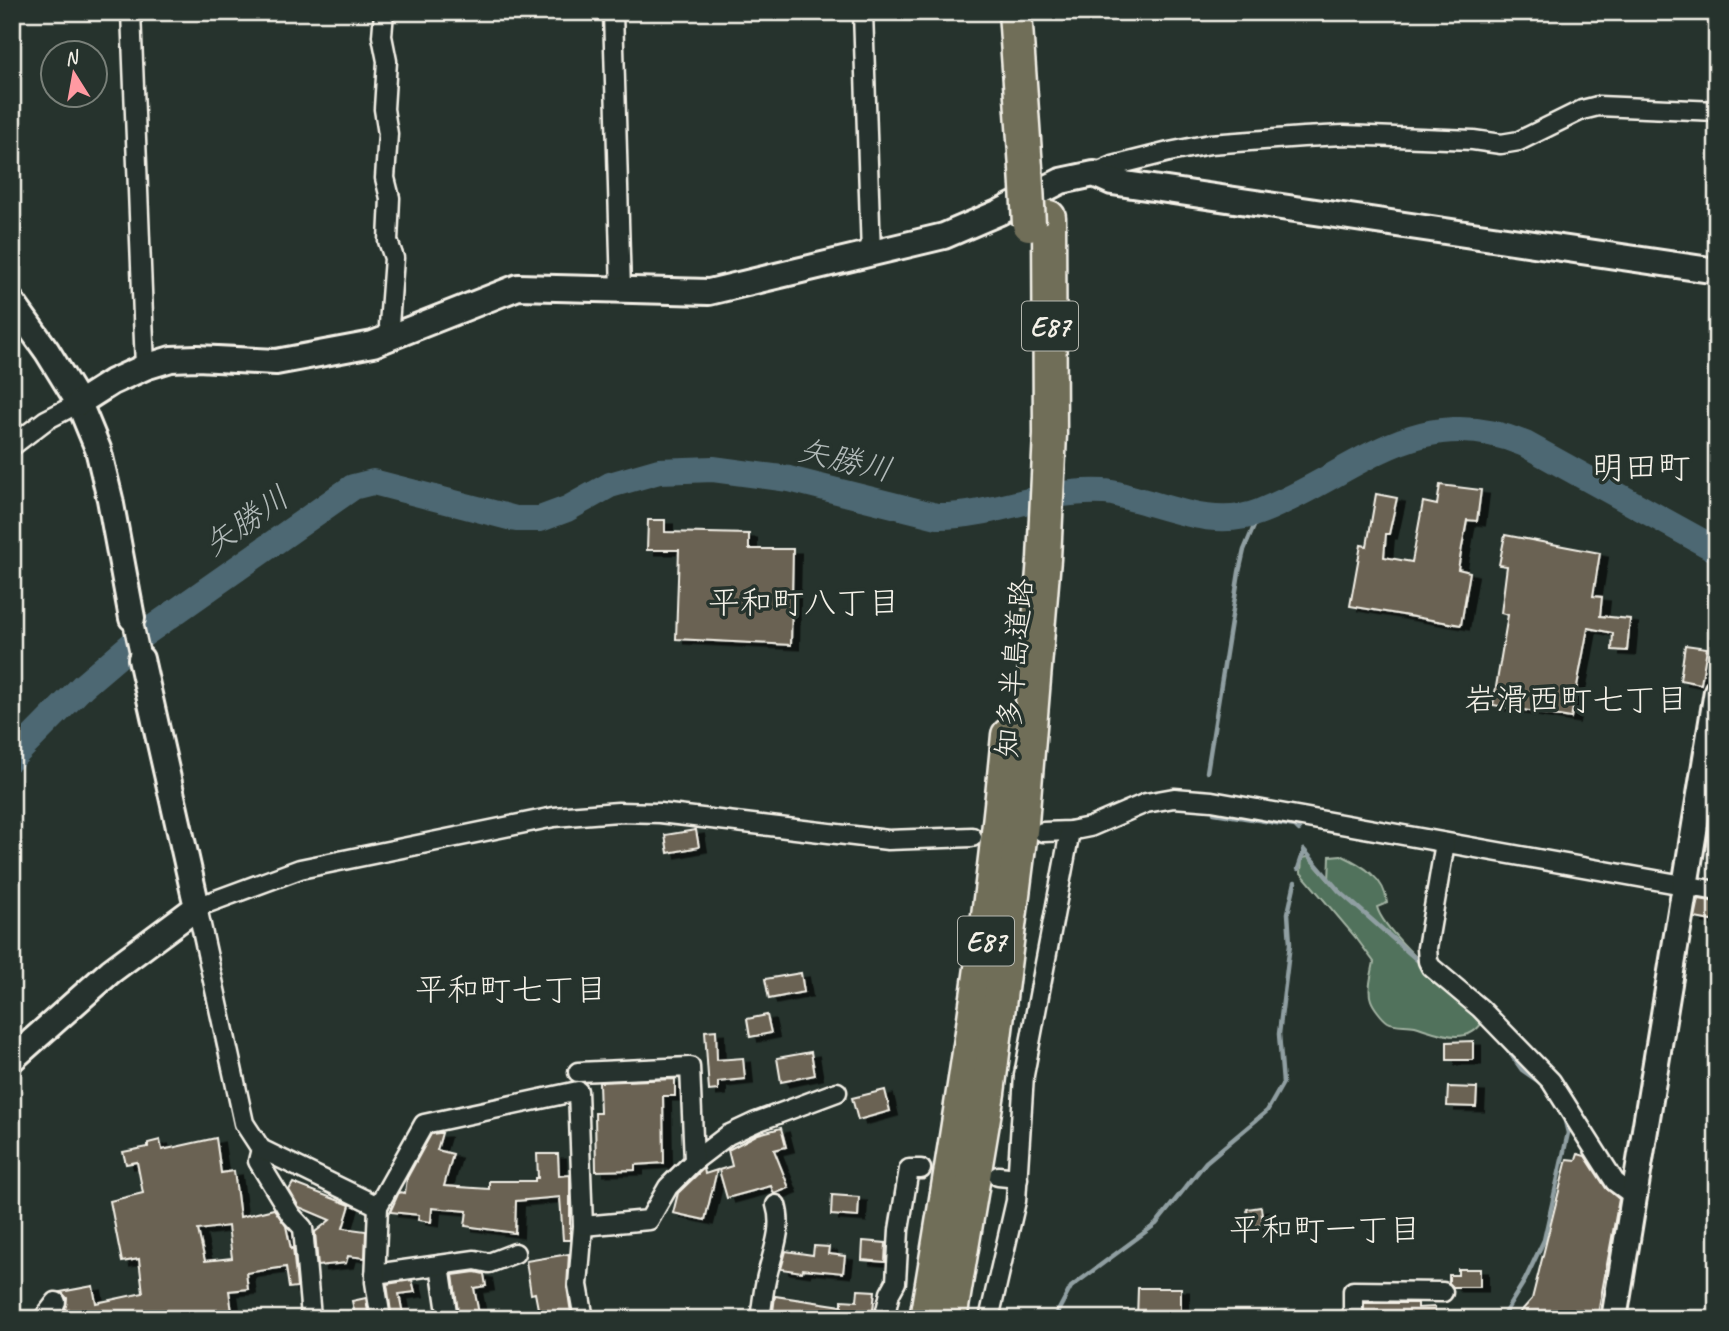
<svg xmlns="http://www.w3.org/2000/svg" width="1729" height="1331" font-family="Caveat,'Klee One',sans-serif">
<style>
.green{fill:#51725c;stroke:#a2b2a2;stroke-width:2}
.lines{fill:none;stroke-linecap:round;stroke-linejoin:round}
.stream{stroke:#909fa2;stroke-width:4.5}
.river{stroke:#4e6873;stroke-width:26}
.building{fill:#6a6252;stroke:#f4f1e8;stroke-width:2;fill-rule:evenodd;filter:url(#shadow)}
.street-casing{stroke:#f4f1e8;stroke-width:23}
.secondary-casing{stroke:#f4f1e8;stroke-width:30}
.highway-casing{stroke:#f4f1e8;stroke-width:37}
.street{stroke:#26332d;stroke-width:18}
.secondary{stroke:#26332d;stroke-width:24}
.highway{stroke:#706e59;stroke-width:32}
.highway-bridge-casing{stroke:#f4f1e8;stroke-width:37;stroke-linecap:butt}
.highway-bridge{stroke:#706e59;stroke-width:32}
.labels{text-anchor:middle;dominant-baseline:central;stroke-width:7;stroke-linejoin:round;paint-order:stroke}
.shield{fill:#26332d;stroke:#b6b8b0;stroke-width:2}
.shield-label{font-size:28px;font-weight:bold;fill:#f4f1e8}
.street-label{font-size:30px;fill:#f4f1e8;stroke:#26332d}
.water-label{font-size:32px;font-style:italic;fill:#b2bab9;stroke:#26332d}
.neighbourhood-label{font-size:32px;fill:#f4f1e8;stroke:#26332d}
.quarter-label{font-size:33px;fill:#f4f1e8;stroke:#26332d}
</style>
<defs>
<filter id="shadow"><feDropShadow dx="8" dy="4.5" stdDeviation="0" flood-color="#0009"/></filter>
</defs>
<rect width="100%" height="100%" fill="#26332d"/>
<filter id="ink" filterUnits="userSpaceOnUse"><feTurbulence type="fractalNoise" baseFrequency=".0143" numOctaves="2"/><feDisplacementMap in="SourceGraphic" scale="14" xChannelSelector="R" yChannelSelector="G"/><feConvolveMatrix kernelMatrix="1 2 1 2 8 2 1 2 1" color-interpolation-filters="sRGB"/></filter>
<g filter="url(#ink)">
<path class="green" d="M1341 855C1362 865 1385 878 1387 903L1377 907C1383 933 1456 993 1478 1014L1483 1021C1468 1047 1438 1033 1415 1026 1407 1024 1395 1026 1388 1022 1382 1018 1373 1006 1371 1000 1367 990 1372 973 1374 962L1357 939 1301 873 1302 858 1308 857 1329 881 1330 856Z"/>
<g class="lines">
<g class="stream">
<polyline points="12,730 33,737"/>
<polyline points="1207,772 1239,572 1244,550 1260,512"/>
<polyline points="1214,813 1295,826 1299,830"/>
<polyline points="1304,850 1339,891 1424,966"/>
<polyline points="1298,869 1304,851"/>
<polyline points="1505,1046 1522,1070 1545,1086"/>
<polyline points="1057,1319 1056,1315 1071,1287 1156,1224 1206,1162 1267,1111 1283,1083 1279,1034 1290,944 1288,913 1295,882"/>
<polyline points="1501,1319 1525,1280 1544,1240 1568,1133 1564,1117"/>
</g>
<path class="river" d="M12 758 83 686 144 634 353 487 373 482 516 519H540L567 509 610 485 659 471 713 469 789 479 937 516C994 517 1047 488 1104 492 1114 492 1125 497 1135 499 1176 510 1218 528 1259 512 1353 476 1417 398 1525 444L1717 550"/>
</g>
<g class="building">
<polygon points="1440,485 1481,490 1477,521 1467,520 1458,569 1470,572 1461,625 1350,606 1361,545 1367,546 1376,494 1397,498 1389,534 1386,534 1384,557 1412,562 1423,502 1437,505"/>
<polygon points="648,520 665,520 665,532 749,534 749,549 793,549 791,645 676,639 679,550 647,550"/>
<polygon points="1505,535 1600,553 1593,596 1602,597 1600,616 1630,619 1627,651 1612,650 1613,633 1588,628 1571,718 1493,705 1508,615 1501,613 1507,566 1499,565"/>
<polygon points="1685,645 1707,648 1701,684 1680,680"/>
<polygon points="696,830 699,847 668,853 665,835"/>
<polygon points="1699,899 1717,902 1717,922 1695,918"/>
<polygon points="801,973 804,992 769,999 765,979"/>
<polygon points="767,1015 771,1033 750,1037 747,1019"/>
<polygon points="716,1030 717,1060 743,1058 745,1079 718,1082 718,1090 709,1091 705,1031"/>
<polygon points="1473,1041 1473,1060 1447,1060 1447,1042"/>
<polygon points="811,1052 815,1075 781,1082 777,1058"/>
<polygon points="675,1079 675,1096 663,1096 664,1163 635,1165 635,1170 596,1171 595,1113 600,1113 599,1082"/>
<polygon points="1448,1087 1477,1088 1476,1107 1447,1106"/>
<polygon points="885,1090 890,1111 858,1120 852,1098"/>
<polygon points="781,1128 786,1147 774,1150 789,1188 774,1194 771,1186 727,1198 719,1170 732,1166 728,1150 758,1134"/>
<polygon points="439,1133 442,1133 437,1150 453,1154 444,1186 489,1189 489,1181 535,1181 535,1178 538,1178 537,1154 558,1154 559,1176 570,1175 570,1240 563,1240 560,1197 516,1201 515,1233 465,1226 467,1211 432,1208 431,1222 418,1220 419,1215 390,1212 399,1192 405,1193 407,1178 431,1134"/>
<path d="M216 1138 221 1173 234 1171 240 1217 274 1209 286 1226 291 1249 293 1248 297 1287 289 1288 286 1267 246 1273 248 1289 229 1291 233 1319H66L65 1310 67 1298 61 1292 93 1286 96 1303 143 1293 139 1259 122 1262 110 1201 143 1193 137 1162 126 1164 123 1152 148 1147V1143L160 1140 162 1150ZM228 1226 232 1258 205 1261 198 1230Z"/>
<polygon points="1578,1154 1585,1156 1606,1188 1619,1199 1597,1319 1514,1319 1532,1299 1567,1159 1576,1160"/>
<polygon points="704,1168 705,1174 717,1170 705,1220 673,1213 678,1193"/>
<polygon points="293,1183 350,1205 343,1228 366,1231 365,1258 348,1256 346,1263 318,1266 315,1232 330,1220 299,1207 289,1190"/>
<polygon points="832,1195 859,1197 858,1217 831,1215"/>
<polygon points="1261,1207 1263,1225 1249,1227 1247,1209"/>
<polygon points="863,1241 886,1243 885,1262 862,1260"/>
<polygon points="814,1246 829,1247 828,1254 845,1256 843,1273 803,1269 802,1272 781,1269 786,1251 813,1255"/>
<polygon points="569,1254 567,1287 572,1319 540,1319 535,1293 531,1294 526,1261"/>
<polygon points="1458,1269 1480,1269 1480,1287 1453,1287 1449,1283 1449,1275 1458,1275"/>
<polygon points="475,1272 484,1274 486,1286 474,1288 480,1319 459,1319 453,1275"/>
<polygon points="412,1280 415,1292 399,1294 404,1319 392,1319 387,1284"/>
<polygon points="1138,1288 1181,1288 1181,1319 1137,1319"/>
<polygon points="858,1290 875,1291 872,1319 772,1319 775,1296 842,1306 842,1300 857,1301"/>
<polygon points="366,1298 369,1319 356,1319 352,1301"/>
<polygon points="1364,1303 1418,1303 1418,1308 1435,1307 1435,1319 1364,1319"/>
</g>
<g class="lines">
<defs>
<g id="street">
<polyline points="131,12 145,367"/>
<polyline points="384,12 382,36 387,61 384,109 388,134 385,178 390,198 388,241 394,258 389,325 393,338"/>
<polyline points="613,12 621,290"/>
<polyline points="863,12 871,254"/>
<polyline points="1094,174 1113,166 1169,152 1210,144 1303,137 1344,135 1473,140 1501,144 1519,141 1582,110 1598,106 1717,111"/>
<polyline points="12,446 46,420 79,403"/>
<polyline points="132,618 141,659"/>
<polyline points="1043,832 1070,831 1090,827 1146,803 1174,798 1212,801 1717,891"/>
<polyline points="1445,843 1427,948 1428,961 1431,967 1480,1008 1551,1081 1615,1182 1633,1195"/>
<polyline points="261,1149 258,1161 291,1215 303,1228 311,1317 308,1319"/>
<polyline points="694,1161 728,1135 756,1122 837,1092"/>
<polyline points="998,1176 1018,1178"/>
<polyline points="378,1206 261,1149 244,1123 197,907 300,869 554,817 618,812 660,813 888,840 972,837"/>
<polyline points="583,1226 578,1285 584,1319"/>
<polyline points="440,1265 448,1319"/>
<polyline points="375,1274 475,1260 489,1263 515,1253"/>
<polyline points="43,1319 56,1302"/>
<polyline points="381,1319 375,1282 378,1206 424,1124 578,1091 583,1226 649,1220 668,1187 694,1161 690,1067 578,1072"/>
<path d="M760 1319C762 1306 763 1293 766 1280 771 1256 784 1230 776 1205"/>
<polyline points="884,1319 890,1293 896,1282 899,1230 909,1169 921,1169"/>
<polyline points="989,1319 1016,1201 1024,1075 1070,831"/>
<polyline points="1353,1319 1353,1291 1443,1292"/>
</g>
<g id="secondary">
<polyline points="12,302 47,351 79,403 98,449 110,499 132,618"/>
<polyline points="79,403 112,382 145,367 171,359 197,358 276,362 373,344 518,287 709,292 944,236 1000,212 1061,181 1094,174 1112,182 1717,271"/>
<polyline points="12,1059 111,971 197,907 141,659"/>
<polyline points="1614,1319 1717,691"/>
</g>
<g id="highway">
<polyline points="1015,12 1026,168"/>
<path d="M926 1319C959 1125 990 931 1008 735"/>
<polyline points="950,1319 988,1093 1022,823 1044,559 1050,434 1049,217"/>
</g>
</defs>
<use href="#street" class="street-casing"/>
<use href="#secondary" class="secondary-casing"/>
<use href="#highway" class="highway-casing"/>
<use href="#street" class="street"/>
<use href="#secondary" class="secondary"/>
<use href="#highway" class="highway"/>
<defs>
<polyline id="highway-bridge" points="1026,168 1029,224"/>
</defs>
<use href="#highway-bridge" class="highway-bridge-casing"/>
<use href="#highway-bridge" class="highway-bridge"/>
</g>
</g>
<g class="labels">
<g class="shield">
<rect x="1022" y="301.5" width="56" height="49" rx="5"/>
<rect x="958" y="916.5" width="56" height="49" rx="5"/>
</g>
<g class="shield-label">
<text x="1050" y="326">E87</text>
<text x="986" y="941">E87</text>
</g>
<g class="street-label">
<text transform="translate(1014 668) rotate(-85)">知多半島道路</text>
</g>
<g class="water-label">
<text transform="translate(845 460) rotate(13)">矢勝川</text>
<text transform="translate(246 521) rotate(-35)">矢勝川</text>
</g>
<g class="neighbourhood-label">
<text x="804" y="602">平和町八丁目</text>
<text x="1576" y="699">岩滑西町七丁目</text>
<text x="511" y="989">平和町七丁目</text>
<text x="1325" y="1229">平和町一丁目</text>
</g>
<g class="quarter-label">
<text x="1641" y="467">明田町</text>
</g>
</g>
<rect width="1729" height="1331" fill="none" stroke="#26332d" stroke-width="42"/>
<rect x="21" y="21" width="1687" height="1289" fill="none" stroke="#f4f1e8" stroke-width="2.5" filter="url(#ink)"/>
<g transform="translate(74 74) rotate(349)"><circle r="33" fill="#26332d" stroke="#787f78" stroke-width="2"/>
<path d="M0-5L12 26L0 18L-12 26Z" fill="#ff9aa2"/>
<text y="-10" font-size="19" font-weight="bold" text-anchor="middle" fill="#f4f1e8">N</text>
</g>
</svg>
